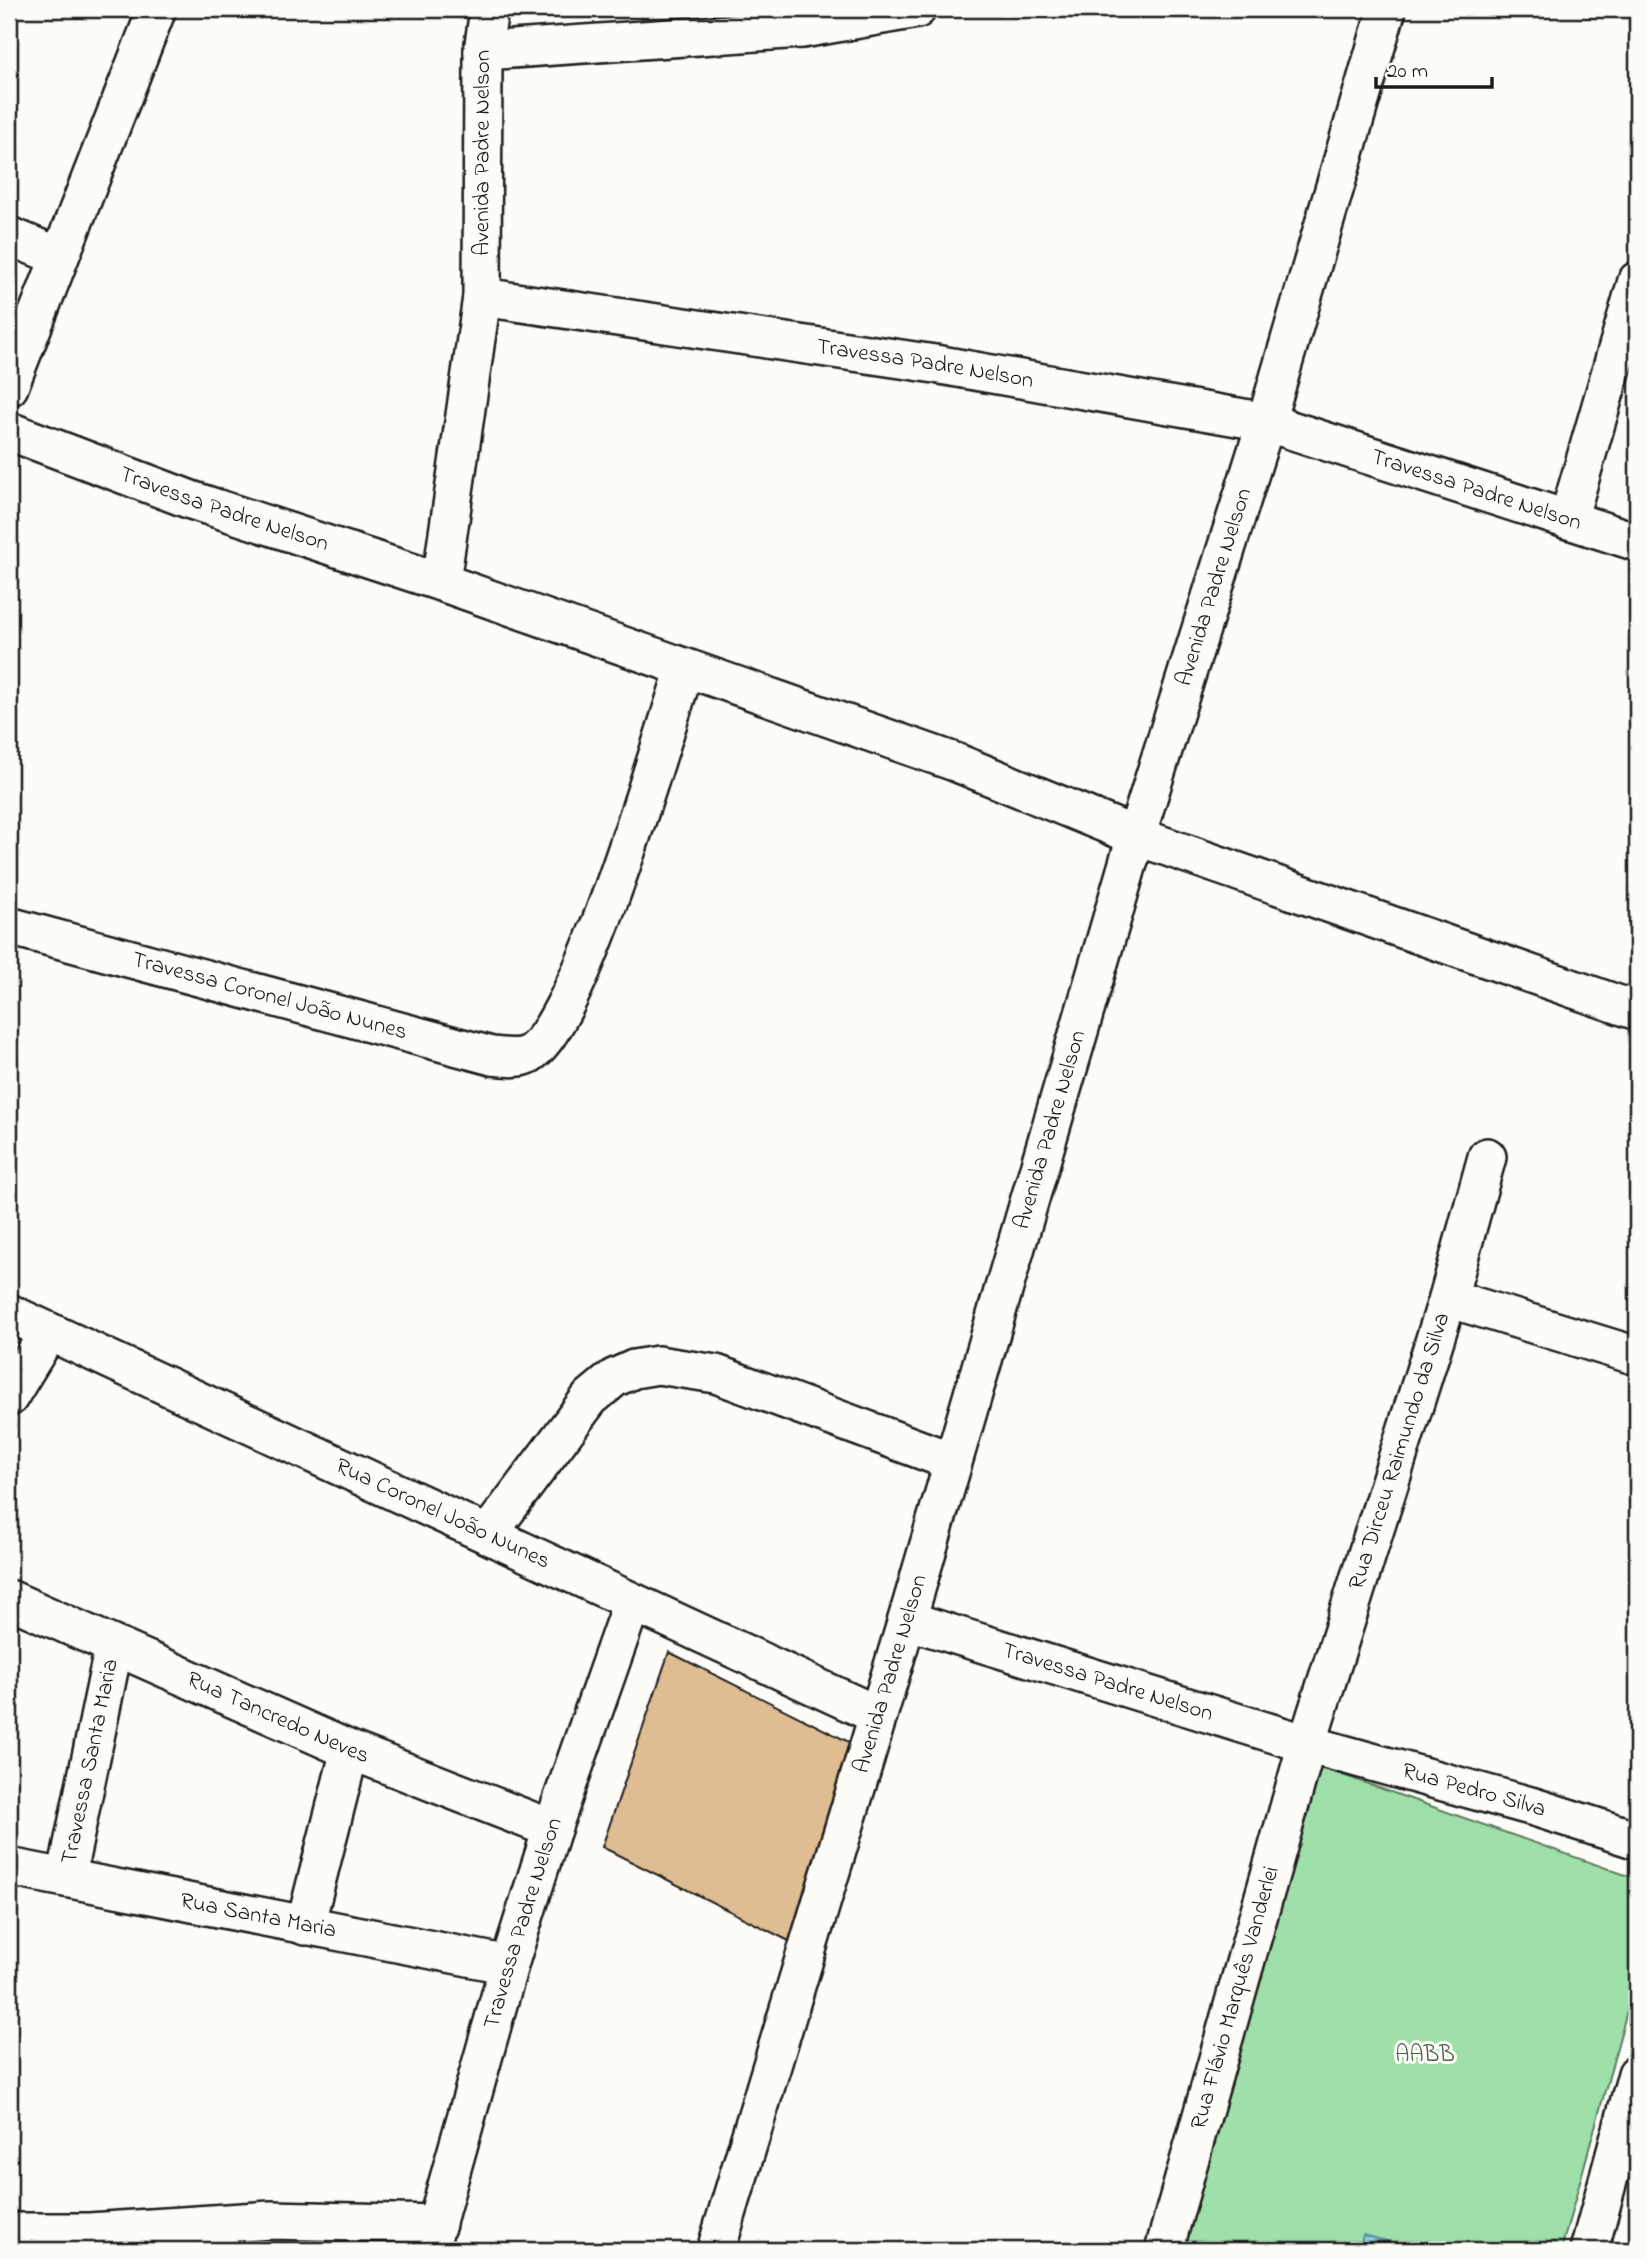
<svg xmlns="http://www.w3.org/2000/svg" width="1646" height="2259" font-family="'Indie Flower',sans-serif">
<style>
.green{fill:#9edfaa;stroke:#5d7e63;stroke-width:2}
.water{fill:#8bd1ec;stroke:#5f8999;stroke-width:2}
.building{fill:#dfbc91;stroke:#1c1c1c;stroke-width:2}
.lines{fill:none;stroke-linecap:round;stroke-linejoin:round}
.street-casing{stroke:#1c1c1c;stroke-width:42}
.street{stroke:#fdfcf7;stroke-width:37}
.labels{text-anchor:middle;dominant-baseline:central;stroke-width:6;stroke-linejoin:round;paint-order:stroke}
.street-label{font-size:23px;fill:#1c1c1c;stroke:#fdfcf7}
.park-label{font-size:23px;fill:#4a604e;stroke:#fdfcf7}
</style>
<rect width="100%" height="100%" fill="#fdfcf7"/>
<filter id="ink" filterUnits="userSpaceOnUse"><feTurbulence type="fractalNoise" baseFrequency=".0143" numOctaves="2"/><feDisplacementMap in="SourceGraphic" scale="14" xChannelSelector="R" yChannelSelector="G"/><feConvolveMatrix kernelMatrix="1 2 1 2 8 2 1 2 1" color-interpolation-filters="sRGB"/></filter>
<g filter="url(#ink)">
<polygon class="green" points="1317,1766 1637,1879 1637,1975 1561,2250 1179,2250"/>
<polygon class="water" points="1363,2235 1422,2250 1359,2250"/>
<polygon class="building" points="669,1652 853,1744 793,1943 602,1847"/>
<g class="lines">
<defs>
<g id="street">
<polyline points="483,51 802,29 917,9"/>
<polyline points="9,236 58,256"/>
<path id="s1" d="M482 297 935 364 1266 422 1637 542"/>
<polyline points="9,387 157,9"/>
<path id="s2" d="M9 431 191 500 441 582 955 762 1136 836 1637 1011"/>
<polyline points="1568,520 1637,281"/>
<path id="s3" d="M441 582 482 297 483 51 489 9"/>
<path id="s4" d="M9 926 492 1056C504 1057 518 1060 529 1054 581 1024 662 737 685 669"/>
<polyline points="1448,1298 1637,1356"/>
<path id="s5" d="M9 1313 877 1715"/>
<polyline points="9,1397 48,1333"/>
<polyline points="489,1533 590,1398 614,1378 634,1369 658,1365 716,1374 951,1461"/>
<path id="s6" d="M9 1599 350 1750 552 1829"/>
<path id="s7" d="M907 1620 1307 1744 1534 1807 1637 1840"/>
<path id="s8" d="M9 1867 509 1965"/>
<path id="s9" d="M66 1878 114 1646"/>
<polyline points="305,1926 350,1750"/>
<polyline points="9,2232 89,2232 271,2220 437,2224"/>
<path id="s10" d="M429 2250 509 1965 552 1829 632 1602"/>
<path id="s11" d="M716 2250 907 1620 1136 836 1266 422 1387 9"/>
<path id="s12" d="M1164 2250 1307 1744 1448 1298 1487 1157"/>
<polyline points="1589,2250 1637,2074"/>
</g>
</defs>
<use href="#street" class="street-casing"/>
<use href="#street" class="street"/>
</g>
</g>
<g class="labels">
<g class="street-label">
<text stroke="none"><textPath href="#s3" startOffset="432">Avenida Padre Nelson</textPath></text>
<text stroke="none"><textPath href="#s1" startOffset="448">Travessa Padre Nelson</textPath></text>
<text stroke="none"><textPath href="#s1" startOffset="1015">Travessa Padre Nelson</textPath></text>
<text stroke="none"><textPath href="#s2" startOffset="229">Travessa Padre Nelson</textPath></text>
<text stroke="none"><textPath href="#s11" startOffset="1736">Avenida Padre Nelson</textPath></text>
<text stroke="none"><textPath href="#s4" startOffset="270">Travessa Coronel João Nunes</textPath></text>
<text stroke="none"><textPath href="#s11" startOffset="1169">Avenida Padre Nelson</textPath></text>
<text stroke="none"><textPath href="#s12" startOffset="833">Rua Dirceu Raimundo da Silva</textPath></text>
<text stroke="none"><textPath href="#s5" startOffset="478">Rua Coronel João Nunes</textPath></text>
<text stroke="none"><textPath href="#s11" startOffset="602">Avenida Padre Nelson</textPath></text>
<text stroke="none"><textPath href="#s7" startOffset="210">Travessa Padre Nelson</textPath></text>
<text stroke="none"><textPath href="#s6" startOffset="294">Rua Tancredo Neves</textPath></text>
<text stroke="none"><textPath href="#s9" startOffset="119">Travessa Santa Maria</textPath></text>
<text stroke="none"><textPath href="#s7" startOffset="592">Rua Pedro Silva</textPath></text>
<text stroke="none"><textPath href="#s8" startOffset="254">Rua Santa Maria</textPath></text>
<text stroke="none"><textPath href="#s10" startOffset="340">Travessa Padre Nelson</textPath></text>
<text stroke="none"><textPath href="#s12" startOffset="262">Rua Flávio Marquês Vanderlei</textPath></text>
</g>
<g class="park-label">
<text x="1425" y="2055">AABB</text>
</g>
</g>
<rect width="1646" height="2259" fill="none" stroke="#fdfcf7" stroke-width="35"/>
<rect x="18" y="18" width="1611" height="2224" fill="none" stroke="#1c1c1c" stroke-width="2.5" filter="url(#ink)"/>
<path d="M1376 77v10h116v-10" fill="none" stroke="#1c1c1c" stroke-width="3.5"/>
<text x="1387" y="77" font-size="21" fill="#1c1c1c" stroke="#fdfcf7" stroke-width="5" paint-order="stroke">20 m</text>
</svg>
